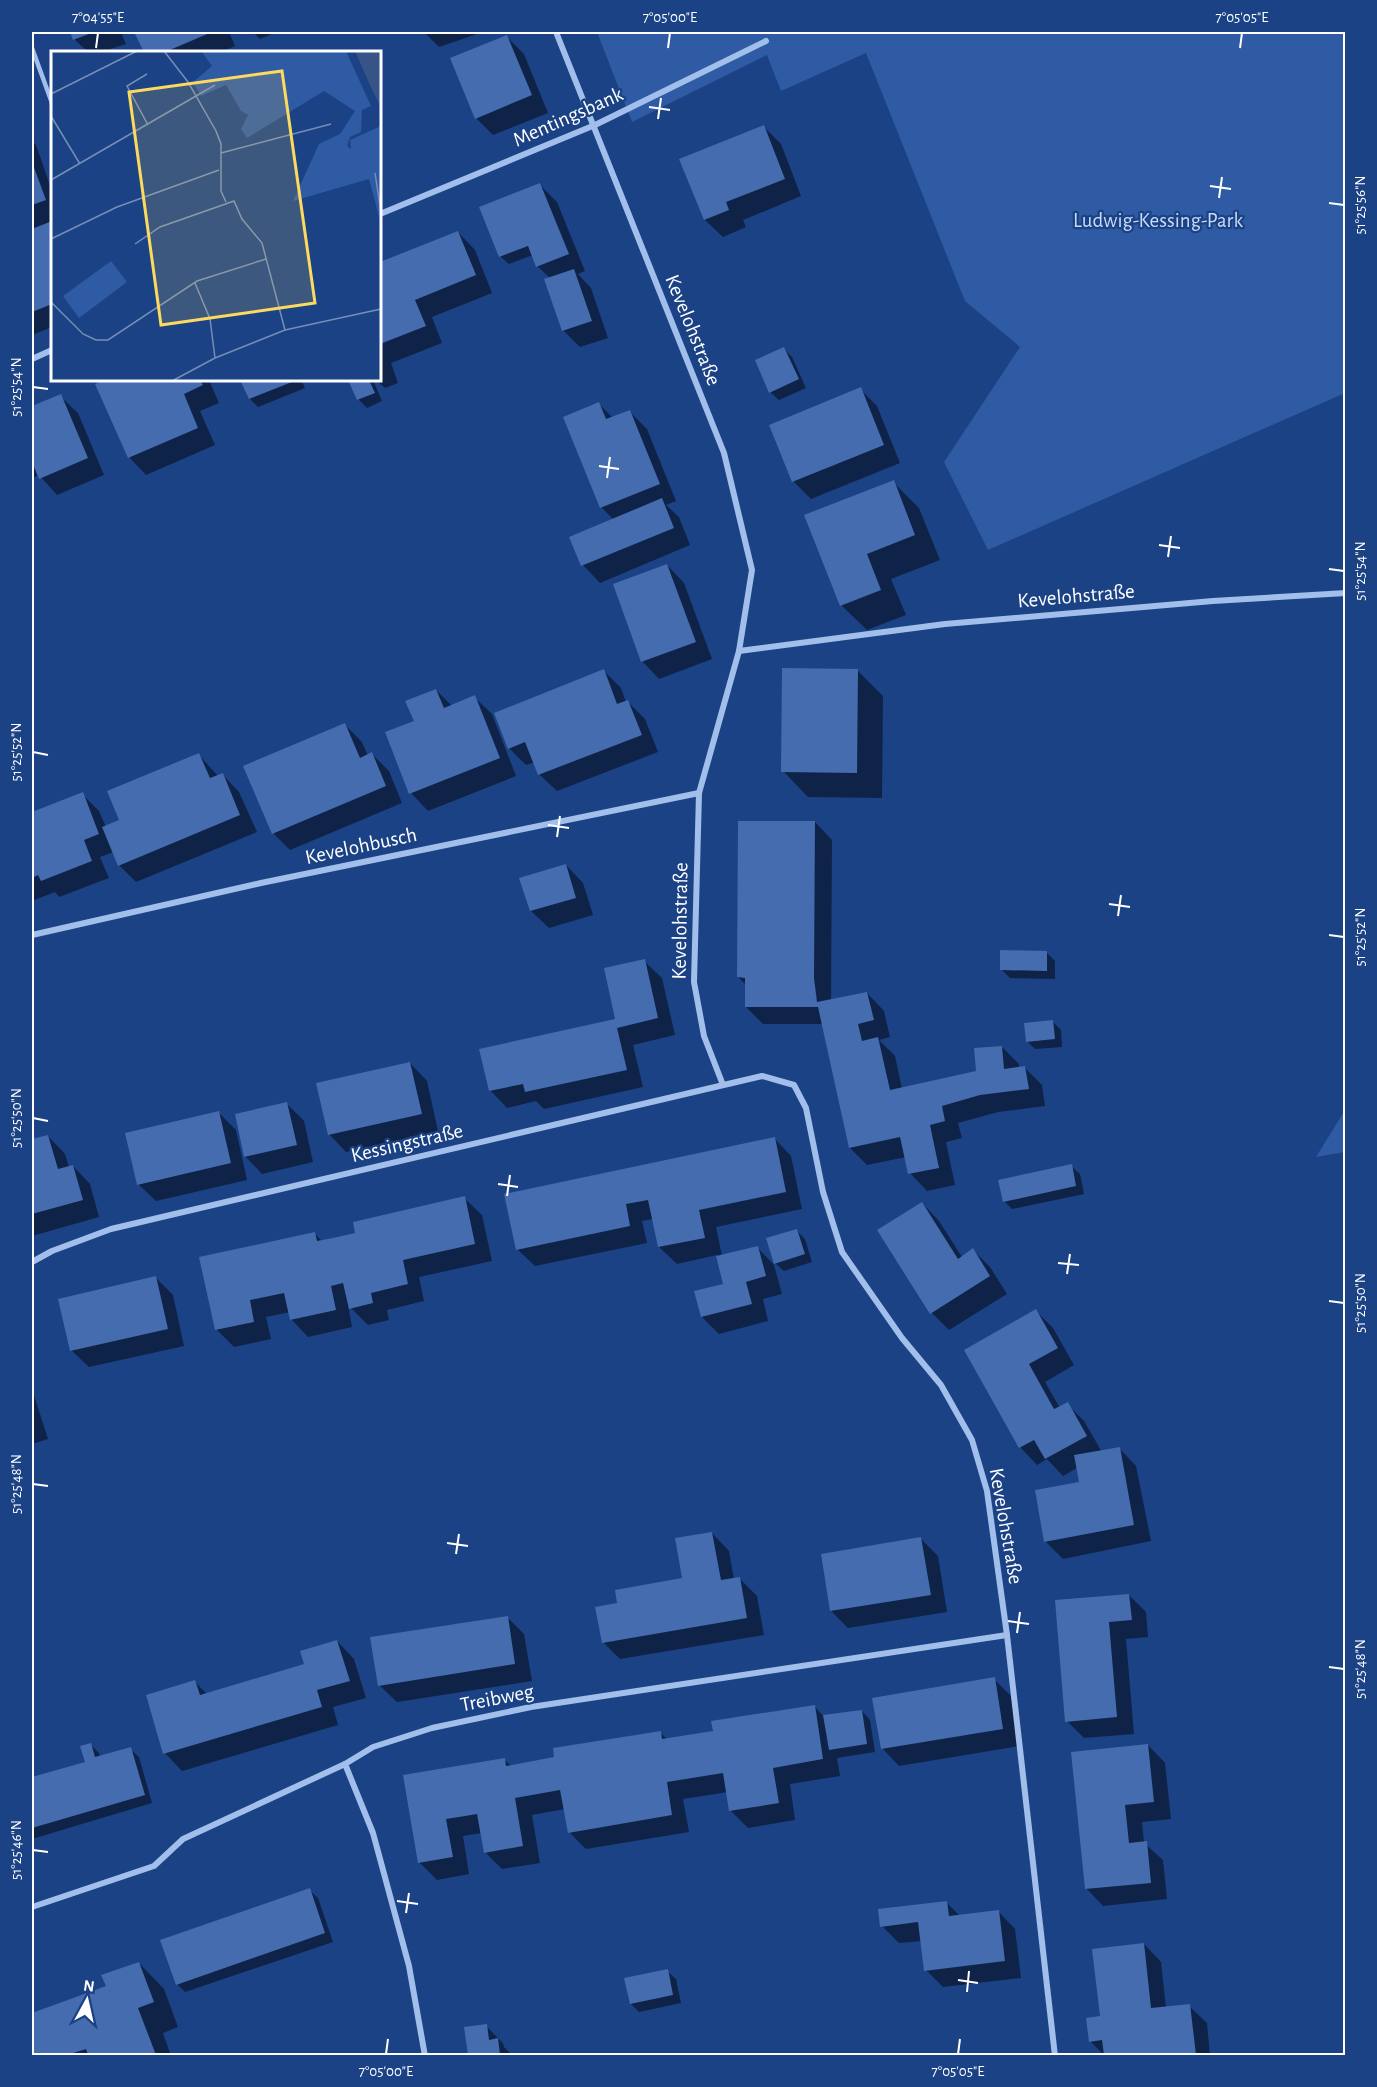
<svg xmlns="http://www.w3.org/2000/svg" width="1377" height="2087" font-family="'Alegreya Sans',sans-serif">
<style>
.green{fill:#2e5ba3}
.shadow{fill:#0007}
.building{fill:#446cae}
.lines{fill:none;stroke-linecap:round;stroke-linejoin:round}
.service{stroke:#a2beeb;stroke-width:4.5}
.minor{stroke:#a2beeb;stroke-width:6}
.ticks{fill:none;stroke:#fff;stroke-width:2}
.labels{text-anchor:middle;dominant-baseline:central;stroke-width:4.5;stroke-linejoin:round;paint-order:stroke}
.street-label{font-size:21px;fill:#fff;stroke:#1b4285}
.park-label{font-size:21px;fill:#c7daf8;stroke:#1b4285}
.inset-road{fill:none;stroke:#768eb6;stroke-width:1.5}
.view{fill:#fcda5f;fill-opacity:0.15;stroke:#fcda5f;stroke-width:3}
.inset-edge{fill:none;stroke:#fff;stroke-width:3}
.neatline{fill:none;stroke:#fff;stroke-width:2}
.ticks-label{font-size:15px;text-anchor:middle;fill:#fff}
</style>
<rect width="100%" height="100%" fill="#1b4285"/>
<g class="green">
<polygon points="597,32 1345,32 1345,393 988,550 944,462 1020,347 965,301 866,53 781,91 767,55 632,122"/>
<polygon points="1345,1110 1345,1152 1316,1157"/>
</g>
<g class="shadow">
<polygon points="72,32 121,32 126,44 101,52 88,52 74,39"/>
<polygon points="136,32 229,32 235,46 221,52 146,52"/>
<polygon points="253,32 276,32 260,39"/>
<polygon points="424,32 483,32 439,47"/>
<polygon points="507,37 524,54 548,113 493,135 476,118"/>
<polygon points="763,126 781,144 801,196 743,220 746,227 723,237 705,220 681,160"/>
<polygon points="32,141 36,145 52,191 52,327 32,335"/>
<polygon points="540,185 557,202 585,271 578,274 591,288 608,338 580,347 563,330 550,278 537,266 533,255 509,264 500,256"/>
<polygon points="458,232 475,250 492,293 432,317 442,343 391,363 398,383 385,388 376,380 380,380 380,264"/>
<polygon points="784,349 792,357 806,388 779,400 770,392"/>
<polygon points="109,380 209,380 219,403 200,411 215,445 146,475 129,457 97,385"/>
<polygon points="242,380 301,380 305,388 258,407 250,399"/>
<polygon points="350,380 373,380 382,401 367,408 358,399"/>
<polygon points="860,389 877,406 900,463 811,499 794,482 771,425"/>
<polygon points="60,396 78,413 104,475 57,495 39,475 32,478 32,408"/>
<polygon points="599,404 613,418 629,411 647,429 676,501 666,505 679,517 690,545 600,583 583,565 614,520 601,507"/>
<polygon points="893,482 919,508 940,560 891,579 906,615 867,630 841,605"/>
<polygon points="667,565 684,583 712,659 659,679 642,661"/>
<polygon points="857,670 883,696 882,798 808,797 783,771"/>
<polygon points="604,671 621,688 626,702 628,702 645,719 658,752 557,791 539,774 535,762 526,765 509,748"/>
<polygon points="436,690 452,706 474,697 492,714 516,776 428,811 411,793 387,733 416,722"/>
<polygon points="345,725 362,742 368,756 372,754 389,771 402,803 290,850 273,833"/>
<polygon points="199,755 218,776 222,774 239,792 257,832 136,882 119,865 114,852 100,857 109,878 59,897 55,892 32,901 32,814 82,794 99,811 106,827 121,821"/>
<polygon points="815,822 832,840 831,1001 867,993 884,1011 890,1037 879,1040 895,1056 902,1089 978,1072 1002,1047 1019,1064 1019,1068 1024,1067 1042,1085 1045,1106 998,1112 958,1123 962,1138 946,1142 955,1185 927,1191 910,1173 906,1157 867,1165 850,1148 823,1024 763,1024 746,1007 746,985 738,977"/>
<polygon points="566,865 583,883 593,915 549,928 531,911"/>
<polygon points="1047,953 1055,961 1055,979 1010,978 1001,969"/>
<polygon points="644,961 662,978 675,1035 633,1045 643,1087 544,1109 536,1101 507,1108 490,1090 617,1021"/>
<polygon points="1053,1022 1061,1030 1062,1047 1035,1049 1027,1041"/>
<polygon points="410,1063 427,1081 438,1131 346,1152 329,1134"/>
<polygon points="287,1104 304,1121 313,1162 262,1174 245,1156"/>
<polygon points="219,1113 236,1130 247,1180 156,1201 138,1184"/>
<polygon points="48,1136 65,1154 69,1167 73,1166 90,1184 99,1217 32,1236 32,1141"/>
<polygon points="774,1138 791,1156 802,1209 716,1227 722,1256 757,1247 774,1265 782,1294 763,1299 768,1321 719,1334 702,1317 724,1285 717,1255 677,1264 659,1247 653,1219 642,1221 647,1243 535,1266 517,1249"/>
<polygon points="1071,1166 1080,1174 1084,1194 1012,1209 1004,1201"/>
<polygon points="464,1198 482,1215 492,1261 419,1277 424,1301 387,1310 389,1320 368,1325 348,1305 352,1327 308,1337 291,1319 290,1312 266,1317 271,1339 234,1347 216,1329 315,1234 322,1241 357,1234"/>
<polygon points="922,1203 939,1221 962,1257 973,1250 990,1267 1007,1294 949,1330 932,1313 879,1230"/>
<polygon points="796,1230 805,1239 812,1262 784,1271 775,1263"/>
<polygon points="156,1278 173,1295 184,1346 89,1367 71,1350"/>
<polygon points="1036,1311 1053,1328 1074,1365 1045,1382 1060,1408 1067,1404 1084,1421 1102,1452 1119,1448 1136,1466 1151,1541 1063,1559 1045,1541 1080,1483 1077,1468 1063,1476 1047,1459 1037,1465 1020,1447 966,1350"/>
<polygon points="32,1389 48,1439 32,1444"/>
<polygon points="712,1533 729,1551 734,1580 740,1579 757,1596 764,1635 620,1659 603,1642 619,1605 684,1580"/>
<polygon points="921,1539 938,1556 947,1612 848,1628 831,1611"/>
<polygon points="1129,1595 1146,1612 1148,1637 1126,1639 1134,1734 1084,1738 1067,1721 1056,1601"/>
<polygon points="507,1617 524,1634 532,1681 397,1702 379,1685"/>
<polygon points="337,1641 354,1659 366,1698 333,1707 338,1725 182,1771 165,1753 195,1682 207,1694 306,1665"/>
<polygon points="994,1679 1011,1696 1020,1746 899,1766 882,1748"/>
<polygon points="814,1706 824,1717 862,1711 870,1720 875,1752 837,1758 840,1776 790,1784 795,1820 748,1828 731,1811 728,1792 683,1799 689,1832 586,1849 569,1832 565,1809 532,1815 540,1863 502,1869 485,1852 482,1833 463,1836 469,1874 437,1880 419,1862 405,1776 504,1759 511,1766 556,1758 660,1732 667,1739 715,1732"/>
<polygon points="90,1744 99,1753 100,1757 130,1749 139,1757 152,1803 32,1839 32,1779 87,1763"/>
<polygon points="1148,1745 1165,1763 1171,1819 1142,1822 1144,1843 1163,1860 1167,1899 1103,1906 1086,1888"/>
<polygon points="309,1890 318,1898 333,1942 185,1992 177,1984"/>
<polygon points="946,1902 960,1916 998,1911 1015,1929 1021,1978 943,1987 926,1970 922,1941 899,1943 882,1926"/>
<polygon points="1144,1944 1161,1962 1166,2008 1189,2006 1207,2023 1210,2056 1105,2056 1090,2041"/>
<polygon points="139,1963 164,1989 178,2027 163,2033 171,2056 32,2056 32,2014 107,1987"/>
<polygon points="667,1971 676,1979 681,2003 639,2012 631,2004"/>
<polygon points="486,2026 503,2043 504,2047 513,2056 470,2056 466,2028"/>
</g>
<g class="building">
<polygon points="70,32 94,32 73,40"/>
<polygon points="134,32 212,32 165,52 144,52"/>
<polygon points="507,35 532,95 475,119 450,58"/>
<polygon points="764,125 785,179 726,202 729,210 704,220 679,159"/>
<polygon points="32,162 46,200 32,205"/>
<polygon points="540,183 569,254 536,267 528,246 499,257 479,207"/>
<polygon points="52,221 52,304 32,312 32,229"/>
<polygon points="458,231 476,275 415,300 426,326 380,344 380,262"/>
<polygon points="574,269 592,321 562,331 544,279"/>
<polygon points="784,347 799,379 769,393 755,360"/>
<polygon points="105,380 200,380 203,385 184,394 198,428 128,458 95,384"/>
<polygon points="240,380 297,380 249,399"/>
<polygon points="348,380 369,380 375,393 357,400"/>
<polygon points="861,387 884,445 792,482 769,425"/>
<polygon points="61,394 88,458 39,479 32,462 32,406"/>
<polygon points="599,402 606,419 630,410 660,484 600,508 563,417"/>
<polygon points="894,480 915,535 867,554 881,590 840,606 804,515"/>
<polygon points="662,498 674,528 581,566 569,537"/>
<polygon points="667,564 696,642 641,662 613,584"/>
<polygon points="782,668 858,669 857,773 781,772"/>
<polygon points="604,669 617,704 628,700 642,735 538,775 525,742 508,749 494,713"/>
<polygon points="436,689 444,708 475,695 500,758 409,794 385,732 414,721 405,701"/>
<polygon points="345,723 360,758 372,752 386,786 272,834 243,766"/>
<polygon points="199,753 210,778 223,773 240,815 118,866 102,827 119,820 107,791"/>
<polygon points="83,792 99,834 84,840 92,861 41,881 38,875 32,878 32,812"/>
<polygon points="738,821 815,821 814,978 817,1002 867,992 874,1020 858,1024 862,1041 878,1037 890,1090 976,1071 974,1048 1002,1046 1004,1069 1025,1066 1029,1089 980,1095 942,1106 945,1121 930,1125 939,1168 908,1174 900,1137 849,1148 818,1007 745,1007 745,978 737,977"/>
<polygon points="566,864 576,898 530,911 519,878"/>
<polygon points="1000,950 1047,951 1047,971 1000,970"/>
<polygon points="645,959 658,1018 617,1028 627,1070 525,1092 523,1084 489,1091 479,1049 615,1019 604,968"/>
<polygon points="1053,1020 1055,1039 1026,1042 1024,1023"/>
<polygon points="410,1062 422,1114 328,1135 316,1083"/>
<polygon points="287,1102 297,1145 244,1157 235,1114"/>
<polygon points="219,1111 231,1163 137,1185 125,1133"/>
<polygon points="48,1135 58,1169 73,1165 83,1200 32,1214 32,1139"/>
<polygon points="775,1137 786,1192 699,1210 705,1238 658,1247 648,1200 626,1204 630,1226 516,1250 504,1194"/>
<polygon points="1072,1164 1076,1186 1003,1202 998,1180"/>
<polygon points="465,1196 475,1244 403,1260 408,1284 371,1293 373,1303 349,1309 343,1283 331,1286 336,1310 290,1320 284,1293 250,1300 254,1322 215,1330 199,1257 315,1232 317,1241 333,1238 355,1233 353,1222"/>
<polygon points="922,1202 958,1259 973,1248 990,1276 930,1314 877,1230"/>
<polygon points="797,1229 805,1254 774,1264 766,1238"/>
<polygon points="758,1246 766,1276 746,1282 752,1304 701,1317 694,1291 723,1284 716,1256"/>
<polygon points="156,1276 168,1329 70,1351 58,1299"/>
<polygon points="1036,1309 1058,1348 1029,1364 1054,1409 1068,1402 1087,1436 1045,1459 1034,1440 1019,1448 964,1350"/>
<polygon points="1120,1447 1134,1525 1044,1542 1035,1490 1079,1482 1074,1455"/>
<polygon points="712,1532 721,1580 740,1577 747,1618 602,1643 595,1607 617,1603 615,1590 682,1578 675,1538"/>
<polygon points="921,1537 931,1595 830,1611 821,1554"/>
<polygon points="1129,1594 1132,1620 1109,1622 1117,1717 1065,1722 1055,1600"/>
<polygon points="508,1616 515,1664 378,1686 370,1637"/>
<polygon points="337,1640 350,1681 317,1690 322,1707 163,1754 146,1695 195,1680 200,1695 304,1664 300,1651"/>
<polygon points="995,1677 1003,1729 881,1749 872,1698"/>
<polygon points="815,1705 823,1759 773,1768 779,1803 729,1811 723,1773 667,1782 672,1815 568,1833 560,1790 515,1798 523,1846 484,1853 477,1814 465,1816 446,1819 453,1857 418,1863 403,1775 505,1758 506,1766 554,1757 553,1748 661,1731 662,1739 713,1731 711,1721"/>
<polygon points="862,1710 867,1744 829,1750 823,1715"/>
<polygon points="91,1743 95,1757 131,1747 145,1795 32,1828 32,1777 85,1762 80,1746"/>
<polygon points="1148,1744 1154,1802 1125,1805 1129,1843 1147,1841 1151,1883 1085,1889 1071,1752"/>
<polygon points="310,1888 325,1933 176,1985 160,1940"/>
<polygon points="947,1901 949,1916 999,1910 1005,1961 924,1971 918,1922 880,1927 878,1909"/>
<polygon points="1144,1943 1151,2008 1190,2004 1196,2055 1104,2055 1102,2040 1089,2042 1086,2018 1100,2016 1092,1949"/>
<polygon points="139,1962 154,2002 138,2008 156,2055 88,2055 86,2049 67,2055 32,2055 32,2013 106,1986 101,1975"/>
<polygon points="668,1969 673,1995 630,2004 624,1978"/>
<polygon points="487,2024 489,2040 498,2038 500,2055 468,2055 464,2027"/>
</g>
<g class="lines">
<polyline class="service" points="32,48 52,103"/>
<g class="minor">
<polyline points="556,32 724,453 752,570 739,651 699,793 694,982 704,1036 723,1085"/>
<polyline points="380,214 595,125 766,41"/>
<polyline points="32,359 52,350"/>
<polyline points="739,651 945,624 1213,601 1346,593"/>
<polyline points="32,935 261,883 699,793"/>
<polyline points="32,1262 52,1251 111,1229 762,1076 794,1085 806,1108 823,1192 842,1252 902,1338 941,1385 972,1440 987,1491 1007,1635 1055,2056"/>
<polyline points="345,1764 373,1833 409,1966 425,2056"/>
<polyline points="32,1907 154,1866 183,1839 345,1764 373,1747 432,1728 531,1707 1007,1635"/>
</g>
</g>
<path class="ticks" d="M96 48 98 33M668 48 670 33M1240 48 1242 33M649 107 670 110M658 119 661 98M1210 186 1231 189M1219 198 1222 177M1329 203 1344 205M33 387 48 389M599 466 619 469M607 478 610 457M1159 545 1180 548M1168 557 1171 536M1329 569 1344 571M33 752 48 755M548 825 569 828M557 837 560 816M1109 904 1130 907M1118 916 1121 895M1329 935 1344 937M33 1118 48 1121M498 1184 518 1187M507 1196 510 1175M1058 1263 1079 1265M1067 1274 1070 1254M1329 1301 1344 1303M33 1484 48 1486M447 1543 468 1546M456 1554 459 1534M1008 1621 1029 1624M1017 1633 1020 1612M1329 1667 1344 1669M33 1850 48 1852M397 1901 418 1904M406 1913 409 1893M958 1980 978 1983M967 1992 969 1971M386 2054 388 2039M958 2054 960 2039"/>
<g class="labels">
<g class="street-label">
<text transform="translate(568 117) rotate(-24)">Mentingsbank</text>
<text transform="translate(693 330) rotate(68)">Kevelohstraße</text>
<text transform="translate(1076 596) rotate(-5)">Kevelohstraße</text>
<text transform="translate(361 846) rotate(-12)">Kevelohbusch</text>
<text transform="translate(680 921) rotate(-89)">Kevelohstraße</text>
<text transform="translate(407 1143) rotate(-13)">Kessingstraße</text>
<text transform="translate(1006 1526) rotate(80)">Kevelohstraße</text>
<text transform="translate(497 1698) rotate(-11)">Treibweg</text>
</g>
<g class="park-label">
<text x="1158" y="220">Ludwig-Kessing-Park</text>
</g>
</g>
<g transform="translate(51 51)">
<rect width="330" height="330" fill="#1b4285"/>
<path d="M150 0H295L320 55 311 59 310 81 299 86 296 95 300 98 299 89 330 75V173L318 128 242 150 268 93 289 83 304 60 273 40 196 87 190 78 197 64 190 60 175 34 150 45 142 31 161 15ZM60 210 76 231 28 267 12 245Z" fill="#2e5ba3"/>
<path d="M304 0H330V57L318 32Z" fill="#375486"/>
<path class="inset-road" d="M113 0 137 31 165 80 170 93V140L175 151M96 23 76 35 97 74M0 43 86 0M0 65 29 113M170 102 280 73M324 122 330 161M0 129 164 34M0 188 66 156 168 119M84 193 109 176 183 150 191 168 211 192 234 279M144 232 159 268 164 307M0 251 32 283 45 289H57L146 230 215 208M121 330 164 307 234 279 330 258"/>
<path class="view" d="M231 20 264 252 110 274 78 41Z"/>
<rect width="330" height="330" class="inset-edge"/>
</g>
<rect width="1377" height="2087" fill="none" stroke="#1b4285" stroke-width="66"/>
<g transform="translate(87 2000) rotate(8)" stroke="#1b4285" stroke-width="4.5" paint-order="stroke">
<path d="M0-4.5L10 22L0 15L-10 22Z" fill="#ffffff"/>
<text y="-9" font-size="16" font-weight="bold" text-anchor="middle" fill="#ffffff">N</text>
</g>
<rect x="33" y="33" width="1311" height="2021" class="neatline"/>
<g class="ticks-label">
<text x="98" y="22">7°04'55"E</text>
<text x="670" y="22">7°05'00"E</text>
<text x="1242" y="22">7°05'05"E</text>
<text transform="translate(1360 205) rotate(-90)" y="5">51°25'56"N</text>
<text transform="translate(16 387) rotate(-90)" y="5">51°25'54"N</text>
<text transform="translate(1360 571) rotate(-90)" y="5">51°25'54"N</text>
<text transform="translate(16 752) rotate(-90)" y="5">51°25'52"N</text>
<text transform="translate(1360 937) rotate(-90)" y="5">51°25'52"N</text>
<text transform="translate(16 1118) rotate(-90)" y="5">51°25'50"N</text>
<text transform="translate(1360 1303) rotate(-90)" y="5">51°25'50"N</text>
<text transform="translate(16 1484) rotate(-90)" y="5">51°25'48"N</text>
<text transform="translate(1360 1669) rotate(-90)" y="5">51°25'48"N</text>
<text transform="translate(16 1850) rotate(-90)" y="5">51°25'46"N</text>
<text x="386" y="2076">7°05'00"E</text>
<text x="958" y="2076">7°05'05"E</text>
</g>
</svg>
